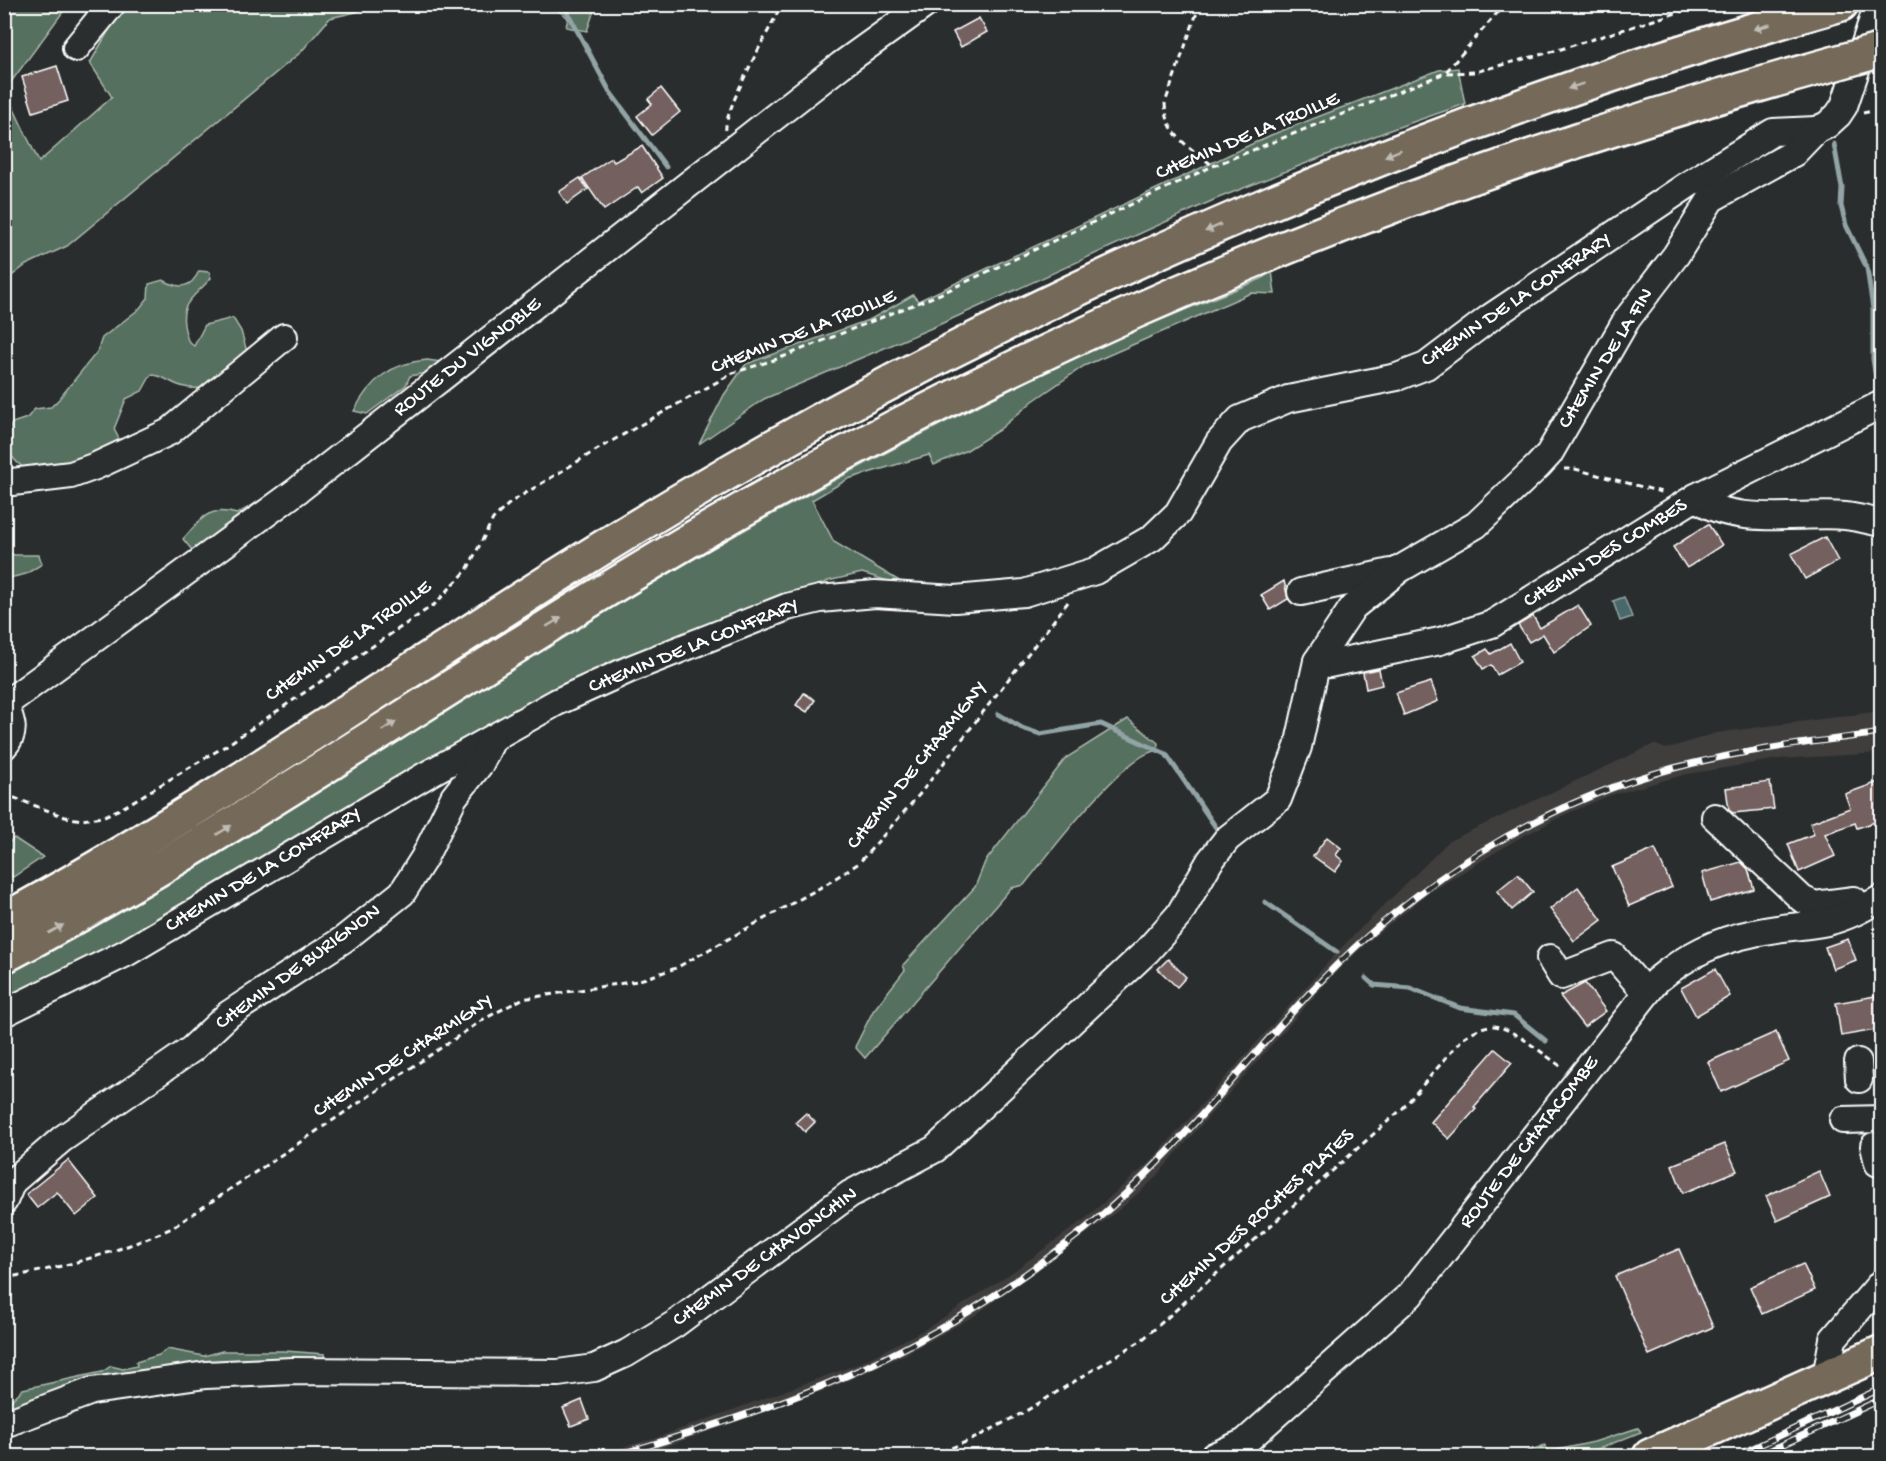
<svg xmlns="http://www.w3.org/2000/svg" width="1886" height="1461" font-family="'Gochi Hand',sans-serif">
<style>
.built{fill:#403d3d}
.green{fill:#56705f;stroke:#aab8af;stroke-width:1.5}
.water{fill:#4a686b;stroke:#92a4a6;stroke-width:1.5}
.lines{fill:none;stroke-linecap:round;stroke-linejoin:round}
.stream{stroke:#92a4a6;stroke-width:5}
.building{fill:#746160;stroke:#fff;stroke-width:1.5}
.minor-casing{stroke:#fff;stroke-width:30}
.major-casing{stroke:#fff;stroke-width:38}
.highway-casing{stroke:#fff;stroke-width:38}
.path{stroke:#fff;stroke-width:3;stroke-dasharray:6 4.5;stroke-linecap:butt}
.minor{stroke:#2a2d2e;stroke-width:26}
.major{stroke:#746a5a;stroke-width:33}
.highway{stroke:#746a5a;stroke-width:33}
.rail-casing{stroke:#fff;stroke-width:7}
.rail{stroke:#2a2d2e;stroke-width:4.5;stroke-dasharray:14;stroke-linecap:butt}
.highway-bridge-casing{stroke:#fff;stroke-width:38;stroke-linecap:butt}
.highway-bridge{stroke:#746a5a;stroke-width:33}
.oneway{fill:#c0bcb5}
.labels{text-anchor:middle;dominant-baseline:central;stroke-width:5;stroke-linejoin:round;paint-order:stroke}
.street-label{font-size:21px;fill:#fff;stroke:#2a2d2e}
</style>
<rect width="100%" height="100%" fill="#2a2d2e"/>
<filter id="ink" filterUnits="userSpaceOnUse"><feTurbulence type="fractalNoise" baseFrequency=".0167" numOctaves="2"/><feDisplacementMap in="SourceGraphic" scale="12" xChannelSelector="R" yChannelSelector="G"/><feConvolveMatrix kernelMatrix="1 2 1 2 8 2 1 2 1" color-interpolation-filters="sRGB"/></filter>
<g filter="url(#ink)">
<polygon class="built" points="1881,711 1881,753 1779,759 1687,774 1608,796 1564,815 1514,841 1427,894 1370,940 1333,975 1152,1181 1119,1210 974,1316 906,1354 833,1387 639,1456 591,1456 656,1438 858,1364 929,1327 1014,1271 1086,1218 1152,1160 1338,951 1449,841 1654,744 1666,749 1716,733"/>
<g class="green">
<polygon points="4,5 68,5 5,90 39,162 112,97 90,63 116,18 91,5 368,5 356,12 330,18 301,52 67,246 26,265 5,281"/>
<polygon points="529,5 596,5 587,31 566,27 568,18 552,6 536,10"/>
<polygon points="1458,68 1465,104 1390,130 1216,199 934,327 764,399 699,444 724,395 746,364 871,319 913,295 918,301 1271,135 1439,70"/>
<path d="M199 271 209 272 211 278C192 300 177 303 186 334 188 341 188 342 194 346L205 325 233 318 241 331 248 355C225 375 211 397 178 385 167 381 163 375 151 375L142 391 126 399 114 429 121 443 106 462 24 468C15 462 8 453 5 442L12 423 27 418 35 409 51 407 59 399 97 352 102 338 139 309 148 298 149 284 163 280C179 289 191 289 199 271Z"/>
<path d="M1272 271 1275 294 1251 293 1084 366 1033 401 999 430 967 450 934 465 929 455 848 479 812 500 834 542 911 588 862 573 828 581 793 598 696 634 168 923 5 1007V974C203 872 389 743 580 627 750 523 927 427 1108 343 1158 320 1210 300 1261 279Z"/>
<path d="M427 360 442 362 431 372 410 376 406 385 367 414 354 411C370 380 391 363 427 360Z"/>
<path d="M278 490 196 555 183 539C202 518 207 506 237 514Z"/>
<polygon points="5,551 14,555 39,555 42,564 26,574 5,579"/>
<path d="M1128 719 1158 743 1157 751C1127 750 1044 860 1024 885L1011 888 865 1058 855 1047 873 1011 905 970 903 965 975 887 985 862 1066 758Z"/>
<polygon points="14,838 43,857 13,877 5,869 4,847"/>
<polygon points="167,1349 204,1356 222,1351 285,1351 325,1354 321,1367 231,1370 5,1420 5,1406 23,1389 102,1372 111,1366 123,1369 137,1366 136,1362 159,1355"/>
<polygon points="1638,1428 1641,1432 1581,1456 1515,1456 1545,1445 1548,1452 1594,1442"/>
</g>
<polygon class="water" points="1624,597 1632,617 1620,621 1613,601"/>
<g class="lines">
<g class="stream">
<polyline points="563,4 610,92 666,167"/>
<polyline points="1834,144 1842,188 1841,206 1846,225 1867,268 1873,309 1873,359 1879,398"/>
<polyline points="998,714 1022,728 1040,734 1101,724 1166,754 1219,832"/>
<polyline points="1265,902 1337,952"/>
<polyline points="1366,978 1374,985 1410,988 1460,1008 1514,1015 1546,1041"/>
</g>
</g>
<g class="building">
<polygon points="979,18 987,32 961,47 953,32"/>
<polygon points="57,66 68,101 33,112 22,77"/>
<polygon points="661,88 680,112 652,135 637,116 652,104 648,99"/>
<polygon points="642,146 663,178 642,193 638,187 604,210 582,178 611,158 614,162"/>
<polygon points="580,178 588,189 567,204 559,192"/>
<polygon points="1708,524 1722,545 1687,568 1673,547"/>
<polygon points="1825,537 1838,561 1805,579 1791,554"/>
<polygon points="1284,581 1288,599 1270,610 1261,595"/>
<polygon points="1578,605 1591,626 1554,652 1543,634 1529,642 1518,625 1533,616 1540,628"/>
<polygon points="1510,643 1520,662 1497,675 1491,665 1483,669 1475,656 1487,649 1491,654"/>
<polygon points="1379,669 1382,685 1366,689 1363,672"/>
<polygon points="1431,682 1438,701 1404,715 1396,693"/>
<polygon points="804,693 815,700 807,712 796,705"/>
<polygon points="1881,781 1881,820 1857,828 1855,823 1825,834 1835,856 1799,872 1788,844 1814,834 1810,823 1850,808 1845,794"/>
<polygon points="1770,782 1774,809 1733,813 1729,810 1726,788"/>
<polygon points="1327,837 1341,848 1336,855 1343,861 1335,872 1313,856"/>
<polygon points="1655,849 1672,887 1629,906 1612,867"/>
<polygon points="1741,862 1748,869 1754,889 1710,902 1702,873"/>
<polygon points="1518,874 1533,892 1512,910 1497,891"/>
<polygon points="1578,887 1602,920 1574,941 1550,909"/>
<polygon points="1848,939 1856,960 1833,969 1825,947"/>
<polygon points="1168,959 1186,977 1177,987 1158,969"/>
<polygon points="1715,969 1730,996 1696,1016 1681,988"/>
<polygon points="1585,983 1606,1011 1584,1027 1560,996"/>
<polygon points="1881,995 1881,1029 1841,1036 1836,1003"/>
<polygon points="1776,1032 1789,1061 1721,1092 1708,1062"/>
<polygon points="1495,1049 1512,1063 1474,1107 1476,1109 1449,1139 1431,1122"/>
<polygon points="806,1113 815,1122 805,1132 796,1122"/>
<polygon points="1725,1144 1737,1171 1683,1193 1672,1165"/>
<polygon points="68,1160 98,1198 76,1216 57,1192 37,1208 26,1194"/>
<polygon points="1819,1171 1830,1197 1777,1221 1766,1196"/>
<polygon points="1679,1249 1713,1327 1649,1355 1615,1276"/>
<polygon points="1803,1264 1815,1290 1762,1314 1750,1287"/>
<polygon points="582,1400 589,1419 571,1426 563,1408"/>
</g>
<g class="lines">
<defs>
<g id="minor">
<polyline points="76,48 112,4"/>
<polyline points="4,483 71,475 96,466 169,432 284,337"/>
<path d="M1696 497C1731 527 1802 512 1845 516 1857 517 1870 521 1882 523"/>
<polyline points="1301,592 1391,572"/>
<polyline points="1317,661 1329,664 1440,641 1492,624 1696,497 1882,404"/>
<polyline points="4,705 298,490 841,65 926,4"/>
<path d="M4 746C17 732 11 720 5 705"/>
<polyline points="1715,817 1802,899 1815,905 1854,900"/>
<polyline points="1550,958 1561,976 1614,956 1646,993"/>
<polyline points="4,1013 126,953 428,774 557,702 630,669 787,607 820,599 875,594 955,599 1024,593 1095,571 1152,538 1178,513 1219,442 1240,419 1288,399 1397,377 1426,366 1491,317 1689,184 1773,132 1816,130"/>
<polyline points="1858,1062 1859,1079"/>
<polyline points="1843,1120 1882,1119"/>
<polyline points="1874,1146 1878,1163"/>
<polyline points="4,1201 12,1182 62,1139 192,1049 229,1014 344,939 402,893 424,858 454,797 480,764 492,740"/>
<polyline points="1826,1377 1833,1339 1882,1282"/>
<polyline points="4,1424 92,1391 206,1375 293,1371 558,1373 594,1368 627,1353 675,1324 850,1194 935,1149 1147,951 1179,915 1210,861 1227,839 1278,799 1298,747 1317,661 1353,607 1400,569 1476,525 1538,466 1549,454 1627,319 1676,255 1711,199 1794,153 1816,130 1827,125 1838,115 1844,106 1878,4"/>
<path d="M1214 1456 1245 1442 1410 1295 1657 980C1688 955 1715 941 1754 933 1778 927 1803 927 1827 922 1847 917 1864 908 1882 898"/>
</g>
<polyline id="major" points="1650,1456 1882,1352"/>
<g id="highway">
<path d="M4 920C241 791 459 631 691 494 1051 281 1438 118 1841 4"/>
<path d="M4 956C246 827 470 668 707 530 1044 334 1410 183 1786 77"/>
</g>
</defs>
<use href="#minor" class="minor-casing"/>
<use href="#major" class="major-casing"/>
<use href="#highway" class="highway-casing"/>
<g class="path">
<path d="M1200 4 1165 103C1166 136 1190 147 1213 166"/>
<polyline points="1447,73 1475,72 1558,50 1705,4"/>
<polyline points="1863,113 1882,109"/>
<path d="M726 130C723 111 771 27 782 4"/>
<polyline points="1564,469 1575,469 1665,493"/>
<polyline points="4,794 65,817 82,820 102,817 122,808 227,745 435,604 467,570 493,519 511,502 603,446 733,373 780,358 940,294 1213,166 1445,73 1505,4"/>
<path d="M4 1278C63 1268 118 1252 172 1228L484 1019 522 999 637 981 676 968 825 885 859 863 919 795 1068 602"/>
<path d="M932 1456 973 1439 1026 1411 1142 1340 1403 1108 1464 1037C1472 1032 1484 1025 1494 1026 1514 1028 1545 1056 1562 1067"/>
</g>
<use href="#minor" class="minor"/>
<use href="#major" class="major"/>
<use href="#highway" class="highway"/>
<defs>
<g id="rail">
<path d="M614 1456C705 1429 798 1400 883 1359 955 1324 1023 1279 1085 1229 1174 1158 1240 1066 1318 984 1415 882 1537 805 1674 768 1742 750 1812 742 1882 733"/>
<polyline points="1736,1456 1882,1388"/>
<polyline points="1758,1456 1882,1399"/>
</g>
</defs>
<use href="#rail" class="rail-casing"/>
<use href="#rail" class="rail"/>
<defs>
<polyline id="highway-bridge" points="1786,77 1882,50"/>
</defs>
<use href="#highway-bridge" class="highway-bridge-casing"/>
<use href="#highway-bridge" class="highway-bridge"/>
</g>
<defs><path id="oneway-solid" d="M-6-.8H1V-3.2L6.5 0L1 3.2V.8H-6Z" transform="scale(1.5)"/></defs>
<g class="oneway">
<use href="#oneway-solid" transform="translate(1762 27) rotate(164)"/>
<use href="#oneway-solid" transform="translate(1576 86) rotate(161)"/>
<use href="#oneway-solid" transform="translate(1393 153) rotate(158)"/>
<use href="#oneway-solid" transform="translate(1213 228) rotate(156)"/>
<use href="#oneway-solid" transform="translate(554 622) rotate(-31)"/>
<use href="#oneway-solid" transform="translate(389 726) rotate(-32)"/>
<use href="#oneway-solid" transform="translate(224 830) rotate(-32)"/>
<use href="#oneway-solid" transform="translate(56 929) rotate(-29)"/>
</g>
</g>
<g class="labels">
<g class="street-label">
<text transform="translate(1248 137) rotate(-23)">CHEMIN DE LA TROILLE</text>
<text transform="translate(1517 301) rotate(-34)">CHEMIN DE LA CONFRARY</text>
<text transform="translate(804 333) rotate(-22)">CHEMIN DE LA TROILLE</text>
<text transform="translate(468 358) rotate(-38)">ROUTE DU VIGNOBLE</text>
<text transform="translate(1607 359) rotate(-58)">CHEMIN DE LA FIN</text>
<text transform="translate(1606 554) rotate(-32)">CHEMIN DES COMBES</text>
<text transform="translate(349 642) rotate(-35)">CHEMIN DE LA TROILLE</text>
<text transform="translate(694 647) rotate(-22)">CHEMIN DE LA CONFRARY</text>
<text transform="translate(918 766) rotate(-51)">CHEMIN DE CHARMIGNY</text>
<text transform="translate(264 871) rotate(-31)">CHEMIN DE LA CONFRARY</text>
<text transform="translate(299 968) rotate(-36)">CHEMIN DE BURIGNON</text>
<text transform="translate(404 1057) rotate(-33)">CHEMIN DE CHARMIGNY</text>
<text transform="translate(1530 1143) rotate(-52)">ROUTE DE CHATACOMBE</text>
<text transform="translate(1258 1218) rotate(-42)">CHEMIN DES ROCHES PLATES</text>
<text transform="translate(766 1258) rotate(-36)">CHEMIN DE CHAVONCHIN</text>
</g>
</g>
<rect width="1886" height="1461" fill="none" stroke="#2a2d2e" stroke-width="24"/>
<rect x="12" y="12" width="1862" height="1437" fill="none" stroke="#fff" stroke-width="2" filter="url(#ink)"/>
</svg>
